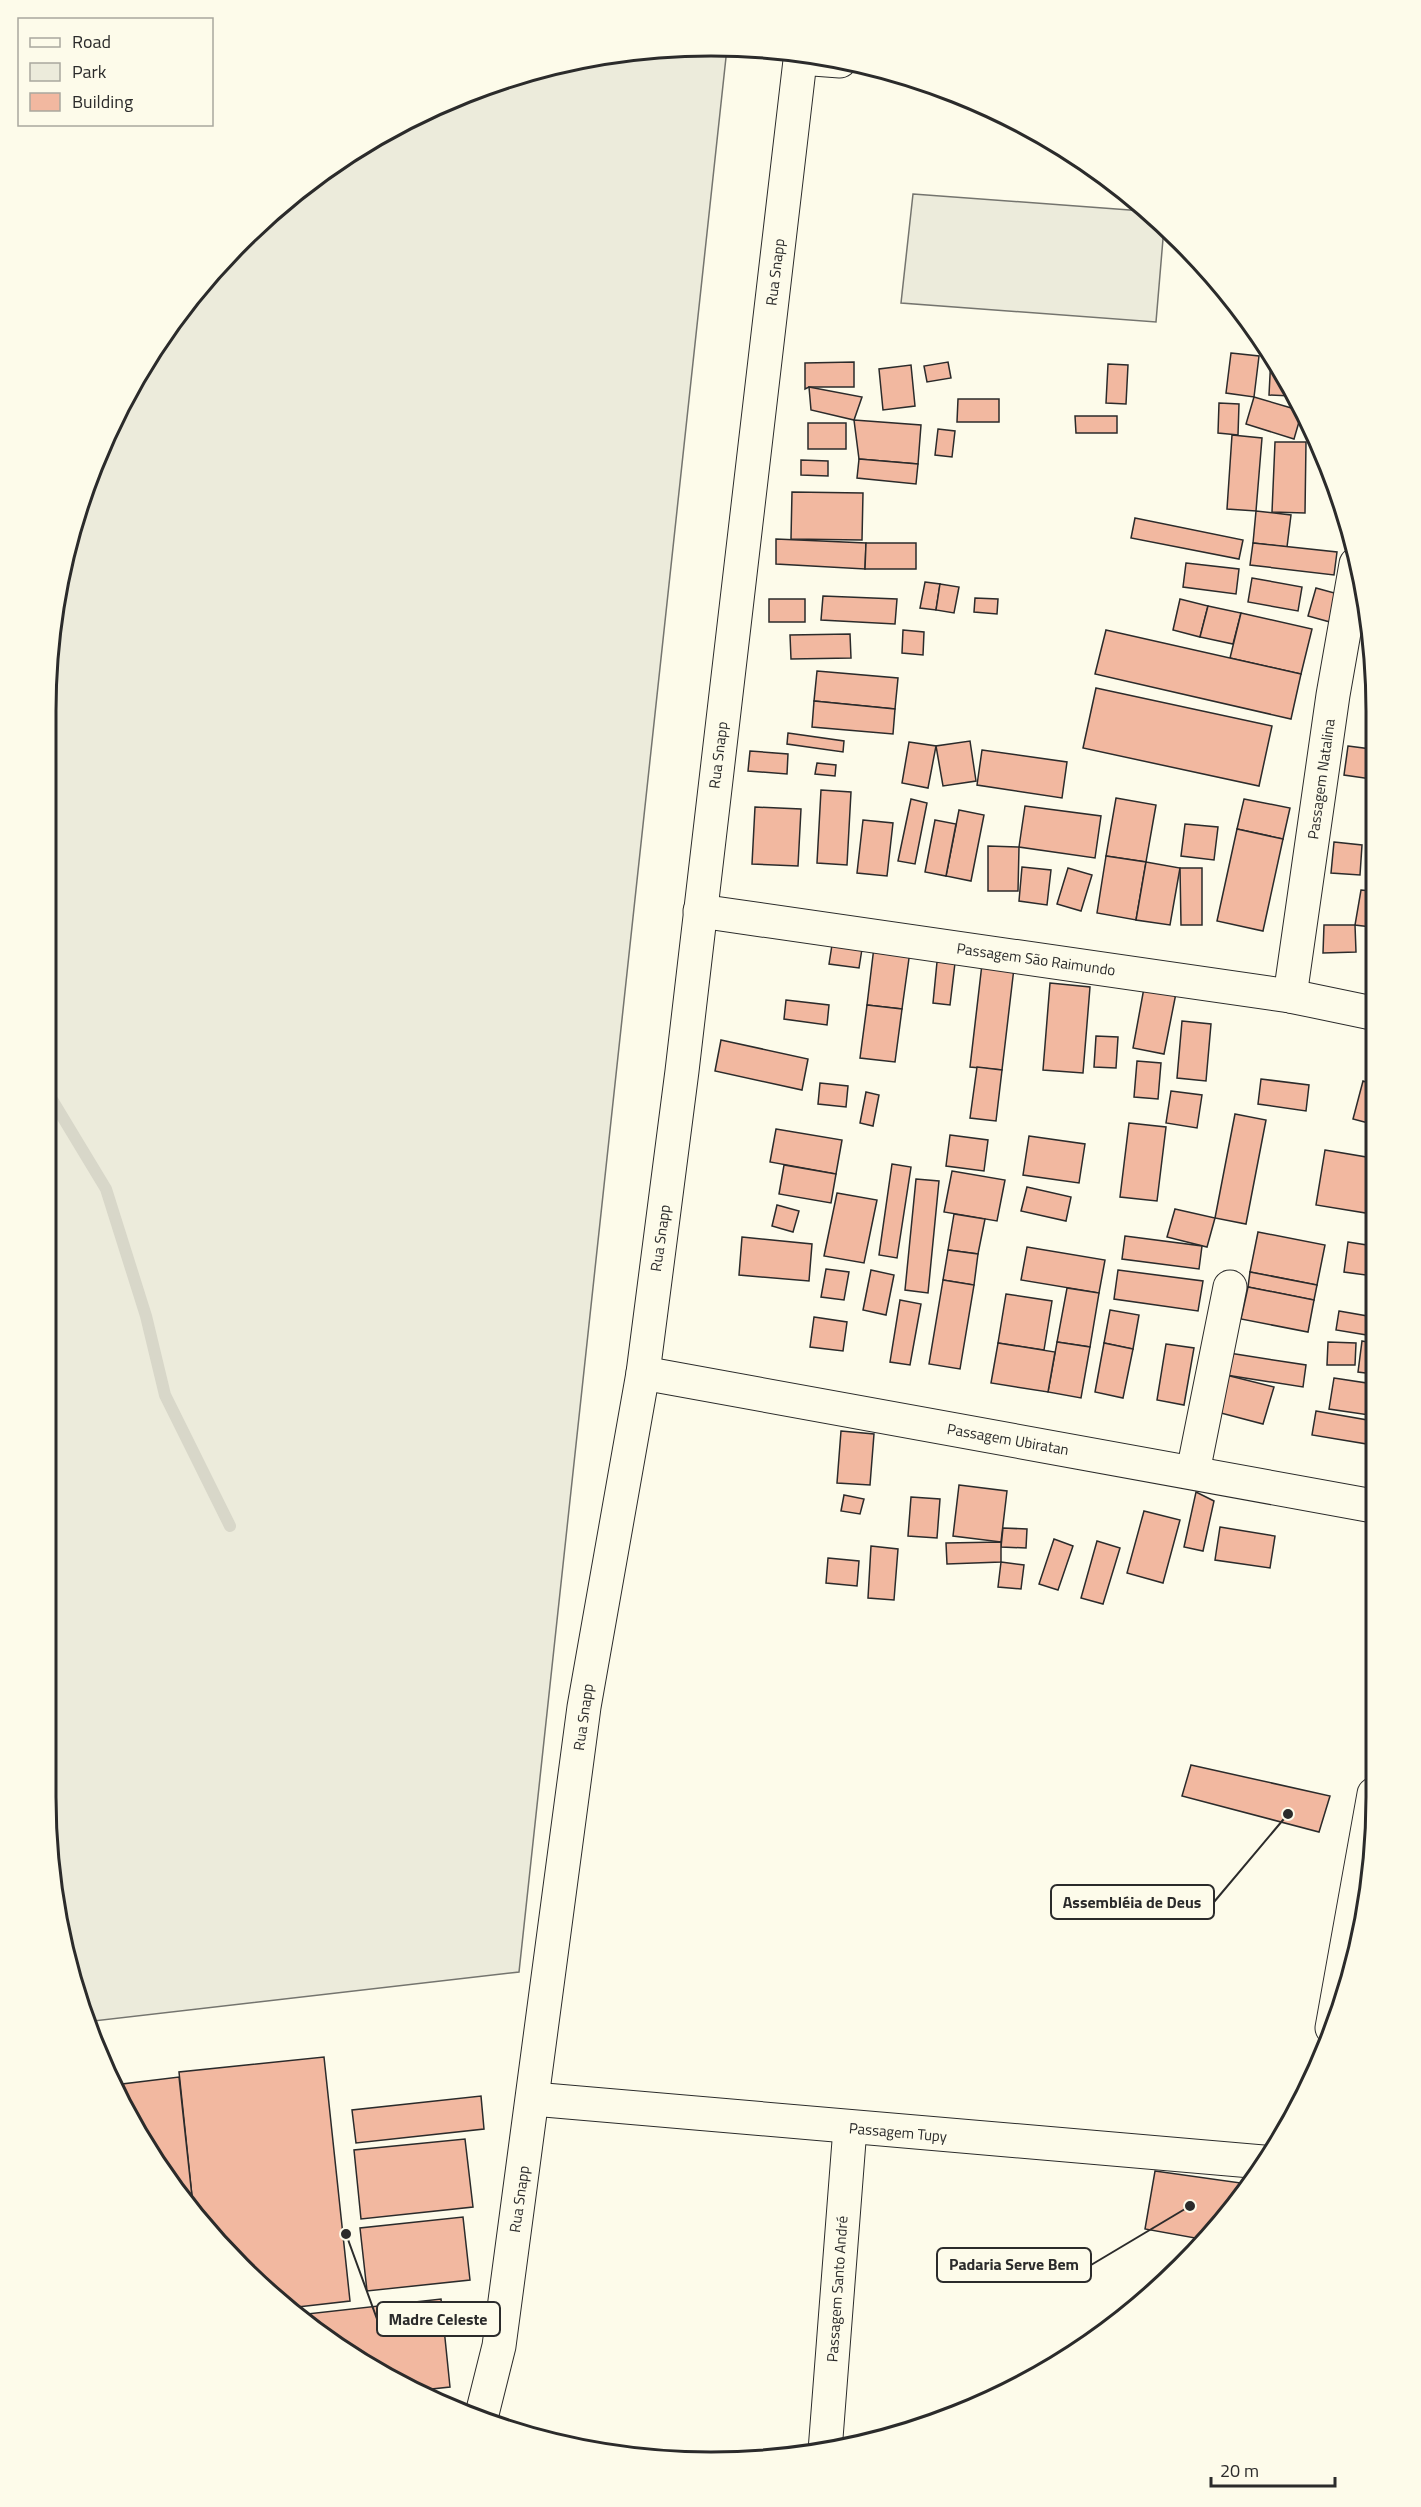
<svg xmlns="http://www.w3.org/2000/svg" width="1421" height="2507" font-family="'Titillium Web',sans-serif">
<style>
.green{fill:#ecebdb;stroke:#74746e;stroke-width:1.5}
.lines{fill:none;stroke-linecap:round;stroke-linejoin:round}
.stream{stroke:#d8d7c9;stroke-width:12}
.building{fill:#f2b8a0;stroke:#2b2b2b;stroke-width:1.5}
.minor-casing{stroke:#2b2b2b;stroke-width:35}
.major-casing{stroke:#2b2b2b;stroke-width:35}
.minor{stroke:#fdfbea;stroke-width:33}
.major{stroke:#fdfbea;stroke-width:33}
.labels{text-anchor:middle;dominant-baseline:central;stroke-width:4.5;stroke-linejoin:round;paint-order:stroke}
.street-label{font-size:15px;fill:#2b2b2b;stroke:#fdfbea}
.rim{fill:none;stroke:#2b2b2b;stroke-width:3}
.leader{fill:none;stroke:#2b2b2b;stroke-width:2}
.callout-dot{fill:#2b2b2b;stroke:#fdfbea;stroke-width:2}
.callout{fill:#fdfbea;stroke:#2b2b2b;stroke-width:2}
.callout-label{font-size:16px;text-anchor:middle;font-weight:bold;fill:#2b2b2b}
</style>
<rect width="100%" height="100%" fill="#fdfbea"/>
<g class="green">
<polygon points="667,46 727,48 519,1972 85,2022 80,2010 51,1884 46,667 80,497 134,377 210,271 306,182 416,113 539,68"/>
<polygon points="913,194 1143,211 1164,227 1156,322 901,303"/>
</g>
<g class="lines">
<polyline class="stream" points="48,1093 106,1189 146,1316 165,1395 230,1526"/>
</g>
<g class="building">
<polygon points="1231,353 1259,356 1254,397 1226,393"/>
<polygon points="1271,356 1291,396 1269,395"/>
<polygon points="854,362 854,387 809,387 805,389 805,363"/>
<polygon points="948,362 951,378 927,382 924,366"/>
<polygon points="1108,364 1128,365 1126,404 1106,403"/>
<polygon points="911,365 915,406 883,410 879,369"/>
<polygon points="809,387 862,397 854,420 811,410"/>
<polygon points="1254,397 1298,410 1301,415 1294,439 1246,424"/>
<polygon points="958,399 999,399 999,422 957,422"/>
<polygon points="1219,403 1239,404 1238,435 1218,433"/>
<polygon points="1075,416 1117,416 1117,433 1076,433"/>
<polygon points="854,420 921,425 918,464 859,459"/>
<rect x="808" y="423" width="38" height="26"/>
<polygon points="938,429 955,431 952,457 935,455"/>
<polygon points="1232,435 1262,438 1256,511 1227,509"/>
<polygon points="1275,442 1306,442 1305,513 1272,512"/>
<polygon points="859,459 918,464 916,484 857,478"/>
<polygon points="801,460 828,461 828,476 801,475"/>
<polygon points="792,492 863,493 862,540 791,539"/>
<polygon points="1256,511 1291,515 1287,547 1253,543"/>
<polygon points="1135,518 1243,540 1239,559 1131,538"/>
<polygon points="776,539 866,543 865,569 776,564"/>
<polygon points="866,543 916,543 916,569 865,569"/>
<polygon points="1253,543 1337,552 1334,575 1250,565"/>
<polygon points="1186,563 1239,569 1236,594 1183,587"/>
<polygon points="1252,578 1302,587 1298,611 1248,602"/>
<polygon points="925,582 940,584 936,610 920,608"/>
<polygon points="940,584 959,587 954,613 936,610"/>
<polygon points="1316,588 1338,594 1330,622 1308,616"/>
<polygon points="823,596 897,599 895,624 821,620"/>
<polygon points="975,598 998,599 997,614 974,612"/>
<rect x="769" y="599" width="36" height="23"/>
<polygon points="1180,599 1208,606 1200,637 1173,630"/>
<polygon points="1208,606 1241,613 1233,644 1200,637"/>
<polygon points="1241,613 1312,629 1301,674 1230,658"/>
<polygon points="903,630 924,632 923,655 902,653"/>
<polygon points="1106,630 1301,674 1291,719 1095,674"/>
<polygon points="850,634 851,658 791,659 790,635"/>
<polygon points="817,671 898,678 895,709 814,701"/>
<polygon points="1096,688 1272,726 1259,786 1083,748"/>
<polygon points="814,701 895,709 893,734 812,727"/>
<polygon points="788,733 844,741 843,752 787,744"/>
<polygon points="970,741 976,781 943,786 936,746"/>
<polygon points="909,742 936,746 928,788 902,783"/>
<polygon points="1348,746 1371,749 1371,779 1344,775"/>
<polygon points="982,750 1067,762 1062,798 977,785"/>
<polygon points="750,751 788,754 787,774 748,771"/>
<polygon points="817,763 836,765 835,776 815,774"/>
<polygon points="821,790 851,792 847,865 817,863"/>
<polygon points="1371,790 1371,817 1367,817"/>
<polygon points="1116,798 1156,805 1146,862 1106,856"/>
<polygon points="911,799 927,803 915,864 898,861"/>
<polygon points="1244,799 1290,808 1283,839 1237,829"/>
<polygon points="1025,806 1101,816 1095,858 1019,847"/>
<polygon points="755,807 801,809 798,866 752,864"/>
<polygon points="959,810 984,815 971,881 946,876"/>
<polygon points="863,820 893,823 887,876 857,873"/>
<polygon points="935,820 956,824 946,876 925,872"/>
<polygon points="1185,824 1218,827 1214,860 1181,856"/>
<polygon points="1237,829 1283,839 1263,931 1217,921"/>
<polygon points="1334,842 1362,845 1360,875 1331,873"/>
<polygon points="988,846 1019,847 1018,891 988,891"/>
<polygon points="1106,856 1146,862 1136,920 1097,913"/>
<polygon points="1146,862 1180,868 1170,925 1136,920"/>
<polygon points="1022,867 1051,870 1047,905 1019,901"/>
<polygon points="1068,868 1092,875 1081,911 1057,904"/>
<polygon points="1180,868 1202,868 1202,925 1181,925"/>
<polygon points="1361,890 1371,891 1371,927 1355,925"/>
<polygon points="1324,925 1355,925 1356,952 1323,953"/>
<polygon points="832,945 862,949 859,968 829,964"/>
<polygon points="874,947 910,951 902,1009 867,1005"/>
<polygon points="937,962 955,963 950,1005 933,1003"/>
<polygon points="982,964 1014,968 1002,1070 970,1067"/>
<polygon points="1146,977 1178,983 1164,1054 1133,1048"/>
<polygon points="1050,983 1090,987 1083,1073 1043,1070"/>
<polygon points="786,1000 829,1005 827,1025 784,1019"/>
<polygon points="867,1005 902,1009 895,1062 860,1058"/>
<polygon points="1182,1021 1211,1024 1206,1081 1177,1078"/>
<polygon points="1096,1036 1118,1037 1116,1068 1094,1067"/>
<polygon points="721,1040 808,1059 802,1090 715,1071"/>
<polygon points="1137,1061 1161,1063 1158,1099 1134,1097"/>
<polygon points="977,1067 1002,1070 996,1121 970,1118"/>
<polygon points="1261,1079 1309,1085 1306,1111 1258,1104"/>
<polygon points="1363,1081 1372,1084 1372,1124 1353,1119"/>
<polygon points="820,1083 848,1086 846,1107 818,1104"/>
<polygon points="1171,1091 1202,1095 1197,1128 1166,1123"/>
<polygon points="866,1092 879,1095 873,1126 860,1123"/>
<polygon points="1235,1114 1266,1120 1246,1224 1215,1218"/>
<polygon points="1129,1123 1166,1127 1157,1201 1120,1197"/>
<polygon points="776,1129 842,1140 836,1174 770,1162"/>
<polygon points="950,1135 988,1140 984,1171 946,1166"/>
<polygon points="1029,1136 1085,1144 1079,1183 1023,1175"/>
<polygon points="1325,1150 1372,1158 1372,1214 1316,1205"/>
<polygon points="892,1164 911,1167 897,1258 879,1255"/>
<polygon points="784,1165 836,1174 831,1203 779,1194"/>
<polygon points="952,1171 1005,1180 997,1221 944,1212"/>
<polygon points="916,1179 939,1181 928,1293 905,1290"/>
<polygon points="1027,1187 1071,1197 1066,1221 1021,1211"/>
<polygon points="837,1193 877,1200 864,1263 824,1256"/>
<polygon points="777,1205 799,1211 793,1232 772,1226"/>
<polygon points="1175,1209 1215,1218 1207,1247 1167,1237"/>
<polygon points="954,1214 985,1219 978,1254 948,1250"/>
<polygon points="1258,1232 1325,1245 1317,1285 1250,1272"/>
<polygon points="1125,1236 1202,1246 1199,1269 1122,1259"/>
<polygon points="742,1237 812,1244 809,1281 739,1275"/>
<polygon points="1348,1242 1373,1246 1373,1276 1344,1272"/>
<polygon points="1027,1247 1105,1260 1099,1293 1021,1280"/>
<polygon points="948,1250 978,1254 974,1285 943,1280"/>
<polygon points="826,1269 849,1272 844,1300 821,1297"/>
<polygon points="871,1270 894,1275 886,1315 863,1310"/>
<polygon points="1118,1270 1203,1281 1198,1311 1114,1299"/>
<polygon points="1250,1272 1317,1285 1314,1300 1248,1287"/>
<polygon points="943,1280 974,1285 960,1369 929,1364"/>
<polygon points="1248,1287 1314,1300 1308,1332 1241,1319"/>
<polygon points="1067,1288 1099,1293 1090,1347 1057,1342"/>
<polygon points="1006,1294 1052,1301 1044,1350 998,1343"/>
<polygon points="900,1300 921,1304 910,1365 890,1362"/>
<polygon points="1110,1310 1139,1315 1133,1349 1104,1343"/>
<polygon points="1339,1311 1373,1317 1373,1336 1336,1330"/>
<polygon points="814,1317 847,1322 843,1351 810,1347"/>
<polygon points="1362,1341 1373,1343 1373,1374 1358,1372"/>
<polygon points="1057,1342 1090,1347 1081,1398 1048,1392"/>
<polygon points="1328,1342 1356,1343 1355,1365 1327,1365"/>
<polygon points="998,1343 1055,1352 1048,1392 991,1383"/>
<polygon points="1104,1343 1133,1349 1123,1398 1095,1392"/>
<polygon points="1166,1344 1194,1348 1184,1405 1157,1400"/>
<polygon points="1229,1353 1306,1365 1303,1387 1226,1375"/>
<polygon points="1226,1375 1274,1387 1263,1424 1217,1412"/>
<polygon points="1334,1378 1373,1384 1369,1415 1329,1409"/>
<polygon points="1316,1411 1373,1421 1373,1445 1312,1435"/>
<polygon points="841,1431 874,1434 870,1485 837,1483"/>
<polygon points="959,1485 1007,1491 1001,1542 953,1536"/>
<polygon points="1196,1492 1214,1501 1203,1551 1184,1547"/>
<polygon points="844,1495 864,1499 860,1514 841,1511"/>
<polygon points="911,1497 940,1499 937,1538 908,1536"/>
<polygon points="1144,1511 1180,1520 1163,1583 1127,1573"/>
<polygon points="1220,1527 1275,1536 1270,1568 1215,1560"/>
<polygon points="1003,1528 1027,1529 1026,1548 1001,1547"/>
<polygon points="1054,1539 1073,1546 1058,1590 1039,1584"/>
<polygon points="1097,1541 1120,1548 1103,1604 1081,1598"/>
<polygon points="1001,1542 1001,1562 947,1564 946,1543"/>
<polygon points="871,1546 898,1549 894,1600 868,1598"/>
<polygon points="828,1558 859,1561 857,1586 826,1583"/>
<polygon points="1001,1562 1024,1565 1021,1589 998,1587"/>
<polygon points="1191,1765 1330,1796 1319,1832 1182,1796"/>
<polygon points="324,2057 350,2301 289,2308 240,2267 194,2215 179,2072"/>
<polygon points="112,2069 114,2085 114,2092 105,2070"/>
<polygon points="179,2077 194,2215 182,2201 114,2092 114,2085"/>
<polygon points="481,2096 484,2129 356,2143 352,2110"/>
<polygon points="465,2139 473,2207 361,2219 354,2150"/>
<polygon points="1155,2171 1248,2184 1206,2240 1145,2229"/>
<polygon points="463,2217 470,2280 367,2291 360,2228"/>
<polygon points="441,2299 450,2387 413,2391 340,2350 298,2315"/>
</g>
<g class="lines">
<defs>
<g id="minor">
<polyline points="800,58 840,61"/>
<polyline points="700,911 1290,996 1372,1013"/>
<polyline points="1290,996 1333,695 1356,564"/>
<polyline points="643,1373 1373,1506"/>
<polyline points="1193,1472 1230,1287"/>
<polyline points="1332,2028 1374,1794"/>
<polyline points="533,2099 1263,2162"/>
<polyline points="825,2451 850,2128"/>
</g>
<polyline id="major" points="481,2418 499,2346 584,1707 643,1373 682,1071 801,52"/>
</defs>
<use href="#minor" class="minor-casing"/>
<use href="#major" class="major-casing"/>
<use href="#minor" class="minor"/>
<use href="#major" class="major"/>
</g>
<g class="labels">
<g class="street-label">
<text transform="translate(775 272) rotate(-83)">Rua Snapp</text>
<text transform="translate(718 755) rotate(-83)">Rua Snapp</text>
<text transform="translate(1321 779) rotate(-82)">Passagem Natalina</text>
<text transform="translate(1036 959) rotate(8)">Passagem São Raimundo</text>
<text transform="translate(660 1238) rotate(-82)">Rua Snapp</text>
<text transform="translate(1008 1439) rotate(10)">Passagem Ubiratan</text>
<text transform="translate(583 1717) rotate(-82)">Rua Snapp</text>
<text transform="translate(898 2132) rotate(5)">Passagem Tupy</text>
<text transform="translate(519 2199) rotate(-82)">Rua Snapp</text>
<text transform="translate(837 2289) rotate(-86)">Passagem Santo André</text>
</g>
</g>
<path d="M0 0H1421V2507H0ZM711 56H711A655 655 0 0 1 1366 711V1797A655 655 0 0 1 711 2452H711A655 655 0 0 1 56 1797V711A655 655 0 0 1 711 56Z" fill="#fdfbea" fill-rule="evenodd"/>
<path class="rim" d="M711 56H711A655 655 0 0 1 1366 711V1797A655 655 0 0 1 711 2452H711A655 655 0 0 1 56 1797V711A655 655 0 0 1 711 56Z"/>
<path class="leader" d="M1288 1814L1214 1902M1190 2206L1091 2265M346 2234L377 2319"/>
<g class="callout-dot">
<circle cx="1288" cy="1814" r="6"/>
<circle cx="1190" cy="2206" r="6"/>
<circle cx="346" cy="2234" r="6"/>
</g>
<g class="callout">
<rect x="1051" y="1885" width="163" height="34" rx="6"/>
<rect x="937" y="2248" width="154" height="34" rx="6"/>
<rect x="377" y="2302" width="123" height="34" rx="6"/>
</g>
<g class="callout-label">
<text x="1132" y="1908">Assembléia de Deus</text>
<text x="1014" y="2270">Padaria Serve Bem</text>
<text x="438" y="2325">Madre Celeste</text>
</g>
<rect x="18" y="18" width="195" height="108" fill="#fdfbea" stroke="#a9a89e" stroke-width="1.5"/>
<rect x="30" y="38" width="30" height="9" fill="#fdfbea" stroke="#a9a89e" stroke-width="1.5"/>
<text x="72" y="48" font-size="18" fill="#2b2b2b">Road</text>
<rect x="30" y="63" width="30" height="18" fill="#ecebdb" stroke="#a9a89e" stroke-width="1.5"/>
<text x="72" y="78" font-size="18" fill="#2b2b2b">Park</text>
<rect x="30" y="93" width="30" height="18" fill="#f2b8a0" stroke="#a9a89e" stroke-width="1.5"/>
<text x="72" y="108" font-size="18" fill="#2b2b2b">Building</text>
<path d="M1211 2477v9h124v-9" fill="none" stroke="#2b2b2b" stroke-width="3"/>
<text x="1220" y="2477" font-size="18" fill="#2b2b2b" stroke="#fdfbea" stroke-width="4.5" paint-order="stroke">20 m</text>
</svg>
